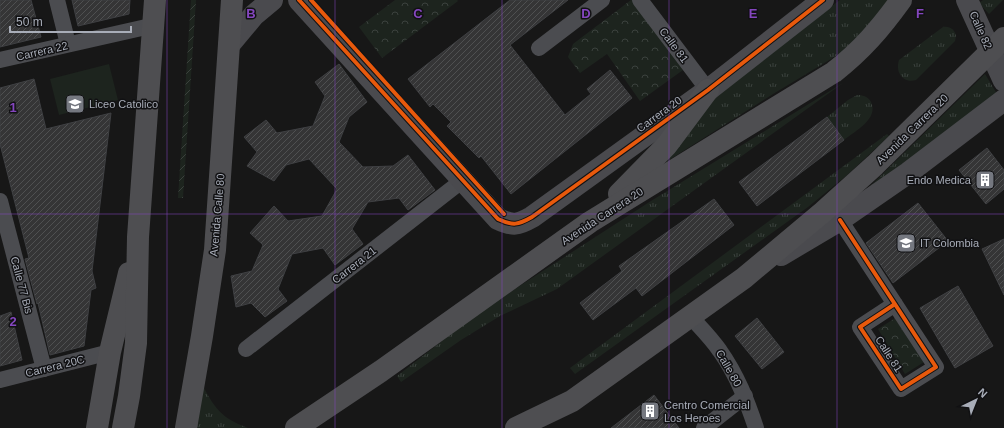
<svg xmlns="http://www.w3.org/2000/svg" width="1004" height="428" font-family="Arial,sans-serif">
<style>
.grass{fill:url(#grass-tufts)}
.forest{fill:url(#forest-crowns)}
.garden{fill:url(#garden-furrows)}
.pitch{fill:#1d241e}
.building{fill:url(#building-hatch);stroke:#3f4043}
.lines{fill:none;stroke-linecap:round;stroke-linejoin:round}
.street{stroke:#4b4c50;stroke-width:16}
.secondary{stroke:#4a4a4e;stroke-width:22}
.highway{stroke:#4e4e51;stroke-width:22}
.cycleway-casing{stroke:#111113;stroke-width:6}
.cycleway{stroke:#e8590c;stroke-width:4}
.grid{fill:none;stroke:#8446be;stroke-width:1;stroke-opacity:0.55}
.labels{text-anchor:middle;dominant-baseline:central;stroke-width:3;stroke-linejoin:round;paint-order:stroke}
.street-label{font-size:11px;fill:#a8adb8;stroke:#111113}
.poi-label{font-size:11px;fill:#a8adb8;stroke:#111113;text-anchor:start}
.grid-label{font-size:13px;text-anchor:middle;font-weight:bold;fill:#8446be;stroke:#111113;stroke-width:3;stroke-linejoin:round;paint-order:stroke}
</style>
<defs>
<pattern id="grass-tufts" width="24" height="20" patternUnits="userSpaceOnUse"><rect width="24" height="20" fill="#1d241e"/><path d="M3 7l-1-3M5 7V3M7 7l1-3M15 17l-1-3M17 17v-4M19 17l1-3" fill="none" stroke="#3b413d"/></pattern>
<pattern id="forest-crowns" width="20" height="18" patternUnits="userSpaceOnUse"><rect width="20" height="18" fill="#1d241e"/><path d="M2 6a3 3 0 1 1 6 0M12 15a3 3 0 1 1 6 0" fill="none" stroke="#3b413d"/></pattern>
<pattern id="garden-furrows" width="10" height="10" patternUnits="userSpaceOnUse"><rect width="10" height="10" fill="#1d241e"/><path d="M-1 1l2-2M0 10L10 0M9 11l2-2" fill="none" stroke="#3b413d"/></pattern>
<pattern id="building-hatch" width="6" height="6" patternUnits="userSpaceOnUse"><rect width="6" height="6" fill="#353536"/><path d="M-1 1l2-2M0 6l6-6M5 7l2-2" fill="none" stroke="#4f5051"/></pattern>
</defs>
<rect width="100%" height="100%" fill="#171717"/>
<g class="grass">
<polygon points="840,0 889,0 854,44 831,59 773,94 658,167 723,87"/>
<polygon points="983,0 1003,0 989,14 979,3"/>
<path d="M943 27C950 26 955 30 956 36L955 41 916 80C903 84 895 72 899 60Z"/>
<polygon points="985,74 997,94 859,197"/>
<polygon points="843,83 557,289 500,316 461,340 401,382 397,376 478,313 651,201"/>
<path d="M857 95C862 95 868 96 871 102 879 119 855 131 844 140L827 117 848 100Z"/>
<polygon points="887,134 889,136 846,176 808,207 575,374 570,368"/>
<path d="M201 382C214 408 221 418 248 428H195Z"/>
</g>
<g class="forest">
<polygon points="395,0 457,0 458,1 382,58 359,27"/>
<polygon points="631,0 634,0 683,70 640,101 607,54 580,73 568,57 573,44"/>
<polygon points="897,317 924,362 905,374 878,329"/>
</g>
<polygon class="garden" points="191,0 196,0 183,198 178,198"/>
<polygon class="pitch" points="109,64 118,100 59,115 50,79"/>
<g class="building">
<polygon points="0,0 31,0 41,37 0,47"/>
<polygon points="72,0 130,0 129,14 78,26"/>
<polygon points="510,0 568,0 510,45 565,115 591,94 587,89 610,70 632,98 511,194 481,156 479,158 447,126 451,122 433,104 430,107 408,79"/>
<polygon points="339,64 367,102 349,117 339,142 363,167 393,166 408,155 435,190 408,210 399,198 368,202 352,229 363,244 335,265 323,248 292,254 278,289 287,301 265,317 251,303 236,307 231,276 252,271 263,245 250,233 274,206 288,221 322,216 337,189 309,159 286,165 274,181 247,166 257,152 244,137 266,120 277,133 313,126 325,96 315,82"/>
<polygon points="34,79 46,129 111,113 92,271 96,288 91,290 84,346 50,355 38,303 37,304 25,259 29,258 0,144 0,88"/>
<polygon points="827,117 844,140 757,206 739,182"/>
<polygon points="987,148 1004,170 1004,189 986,204 959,170"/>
<polygon points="714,199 734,225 642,296 636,288 593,320 580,303 622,271 619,266"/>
<polygon points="918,203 948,241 893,283 866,243"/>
<polygon points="1004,239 1004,295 982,249"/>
<polygon points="958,286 993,346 955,368 920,308"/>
<polygon points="11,312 22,360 0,366 0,316"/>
<polygon points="757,318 784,352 762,369 735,336"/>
<polygon points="654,395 679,428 611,428"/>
</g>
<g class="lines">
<g class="street">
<polyline points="57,0 68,44"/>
<polyline points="640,0 708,90"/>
<polyline points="539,48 602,0"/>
<polyline points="0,60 155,25"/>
<polyline points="0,201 44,369"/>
<polyline points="840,220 936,367 901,389 860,327 895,304"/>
<path d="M690 316C700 327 712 339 720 351 737 375 747 401 756 428"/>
<polyline points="246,349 463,180"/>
<polyline points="0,380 110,352"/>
<polyline points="704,428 745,396"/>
</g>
<g class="secondary">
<path d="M299 0 498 219C513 226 518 225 532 217L708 90 823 0"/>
<polyline points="967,0 1004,81"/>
<polyline points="229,45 254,15 272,0"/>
<polyline points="781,255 840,220 908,173 1004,100"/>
</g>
<g class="highway">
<polyline points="619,194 667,145 708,90"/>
<polyline points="97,428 110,352 129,273"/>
<polyline points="123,428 129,396 136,343 138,237 155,0"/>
<polyline points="186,428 202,336 215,250 232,0"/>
<path d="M296 428 381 371 590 222 834 72C862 50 880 29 901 0"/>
<polyline points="516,428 572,401 744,278 823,212 875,165 1004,38"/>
</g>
<defs>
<g id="cycleway">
<path d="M299 0 498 219C513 226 518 225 532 217L708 90 823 0"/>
<polyline points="311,0 504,214"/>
<polyline points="840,220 936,367 901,389 860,327 895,304"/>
</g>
</defs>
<use href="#cycleway" class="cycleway-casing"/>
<use href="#cycleway" class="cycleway"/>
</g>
<path class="grid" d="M167 0V428M335 0V428M502 0V428M669 0V428M837 0V428M0 214H1004"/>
<defs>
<symbol id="school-square" viewBox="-11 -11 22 22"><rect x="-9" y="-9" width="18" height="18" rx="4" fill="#757880" stroke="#111113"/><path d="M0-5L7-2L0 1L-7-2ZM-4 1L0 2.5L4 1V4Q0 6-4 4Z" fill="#fff"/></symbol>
<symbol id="building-square" viewBox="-11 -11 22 22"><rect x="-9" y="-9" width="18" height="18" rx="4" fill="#757880" stroke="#111113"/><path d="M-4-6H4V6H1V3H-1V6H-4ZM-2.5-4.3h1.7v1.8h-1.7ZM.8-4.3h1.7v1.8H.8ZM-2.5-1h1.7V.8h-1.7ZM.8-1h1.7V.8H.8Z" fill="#fff"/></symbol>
<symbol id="university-square" viewBox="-11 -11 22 22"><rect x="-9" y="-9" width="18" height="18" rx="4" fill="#757880" stroke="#111113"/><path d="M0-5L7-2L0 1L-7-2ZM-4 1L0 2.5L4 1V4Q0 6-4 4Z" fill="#fff"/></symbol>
</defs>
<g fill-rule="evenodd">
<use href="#school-square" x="64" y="93" width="22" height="22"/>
<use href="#building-square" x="974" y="169" width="22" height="22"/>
<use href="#university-square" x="895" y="232" width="22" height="22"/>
<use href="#building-square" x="639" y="400" width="22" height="22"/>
</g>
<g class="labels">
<g class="street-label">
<text transform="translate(981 30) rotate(66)">Calle 82</text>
<text transform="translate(674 45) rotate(53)">Calle 81</text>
<text transform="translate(42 51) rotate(-13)">Carrera 22</text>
<text transform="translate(659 114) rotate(-36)">Carrera 20</text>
<text transform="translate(912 129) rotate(-44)">Avenida Carrera 20</text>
<text transform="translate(217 215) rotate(-85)">Avenida Calle 80</text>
<text transform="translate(602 216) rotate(-33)">Avenida Carrera 20</text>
<text transform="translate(354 265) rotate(-38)">Carrera 21</text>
<text transform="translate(22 285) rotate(75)">Calle 77 Bis</text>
<text transform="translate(889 354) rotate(57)">Calle 81</text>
<text transform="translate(55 366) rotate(-14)">Carrera 20C</text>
<text transform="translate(729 368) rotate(60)">Calle 80</text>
</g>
<g class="poi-label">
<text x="89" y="104">Liceo Catolico</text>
<text x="971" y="180" text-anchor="end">Endo Medica</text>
<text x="920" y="243">IT Colombia</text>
<text x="664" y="405">Centro Comercial<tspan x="664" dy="13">Los Heroes</tspan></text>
</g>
</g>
<g class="grid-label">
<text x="251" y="18">B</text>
<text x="418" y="18">C</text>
<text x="586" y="18">D</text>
<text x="753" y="18">E</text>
<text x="920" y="18">F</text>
<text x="13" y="112">1</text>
<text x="13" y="326">2</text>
</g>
<g transform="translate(976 400) rotate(43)" stroke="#111113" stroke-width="3" paint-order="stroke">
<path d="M0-3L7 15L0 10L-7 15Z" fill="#a8adb8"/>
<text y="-6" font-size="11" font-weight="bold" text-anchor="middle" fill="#a8adb8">N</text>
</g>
<path d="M10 26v6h121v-6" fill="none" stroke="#a8adb8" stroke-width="2"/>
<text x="16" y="26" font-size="12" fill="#a8adb8" stroke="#111113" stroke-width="3" paint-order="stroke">50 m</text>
</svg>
